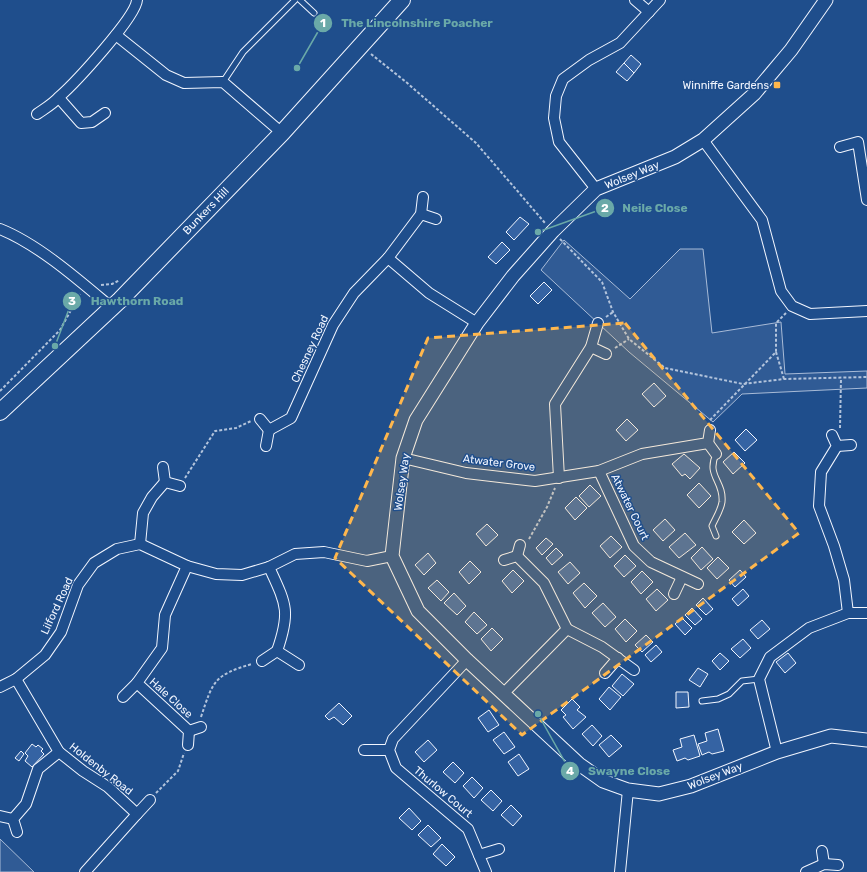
<svg xmlns="http://www.w3.org/2000/svg" width="867" height="872" font-family="Rubik,sans-serif">
<style>
.built{fill:#305b95;stroke:#a8bbd7}
.building{fill:#3563a3;stroke:#f2f6ff}
.lines{fill:none;stroke-linecap:round;stroke-linejoin:round}
.service-casing{stroke:#f2f6ff;stroke-width:7}
.minor-casing{stroke:#f2f6ff;stroke-width:12}
.tertiary-casing{stroke:#f2f6ff;stroke-width:15}
.primary-casing{stroke:#f2f6ff;stroke-width:18}
.path{stroke:#b3c4dc;stroke-width:2;stroke-dasharray:3 2;stroke-linecap:butt}
.service{stroke:#1f4e8c;stroke-width:5}
.minor{stroke:#1f4e8c;stroke-width:10}
.tertiary{stroke:#1f4e8c;stroke-width:13}
.primary{stroke:#1f4e8c;stroke-width:16}
.marked{fill:#ffb74d;fill-opacity:0.2;stroke:#ffb74d;stroke-width:3;stroke-dasharray:8 5;stroke-linejoin:round}
.poi-dot{fill:#ffb74d;stroke:#1f4e8c;stroke-width:1.5}
.labels{text-anchor:middle;dominant-baseline:central;stroke-width:3;stroke-linejoin:round;paint-order:stroke}
.poi-label{font-size:11px;fill:#f2f6ff;stroke:#1f4e8c;text-anchor:end}
.street-label{font-size:11px;fill:#f2f6ff;stroke:#1f4e8c}
.leader{fill:none;stroke:#6aa9a8;stroke-width:1.5}
.callout-dot{fill:#6aa9a8;stroke:#1f4e8c;stroke-width:1.5}
.mark-label{font-size:12px;text-anchor:middle;font-weight:bold;fill:#fff}
.callout-label{font-size:12px;text-anchor:middle;font-weight:bold;fill:#6aa9a8;stroke:#1f4e8c;stroke-width:3;stroke-linejoin:round;paint-order:stroke}
</style>
<rect width="100%" height="100%" fill="#1f4e8c"/>
<g class="built">
<polygon points="564,240 630,299 680,249 703,249 712,333 781,322 785,374 867,371 867,388 742,394 713,422 629,352 541,270"/>
<polygon points="0,839 34,872 0,872"/>
</g>
<g class="building">
<polygon points="631,55 641,64 634,73 624,63"/>
<polygon points="624,63 634,73 627,81 616,72"/>
<polygon points="520,217 529,224 514,240 506,232"/>
<polygon points="502,242 510,250 496,264 488,257"/>
<polygon points="544,282 552,290 538,304 530,296"/>
<polygon points="654,383 666,396 654,407 642,394"/>
<polygon points="627,419 638,430 626,441 616,430"/>
<polygon points="746,429 757,440 745,451 735,440"/>
<polygon points="734,452 745,463 733,474 723,462"/>
<polygon points="684,454 700,468 690,479 685,474 682,476 672,464"/>
<polygon points="699,483 711,496 699,508 687,495"/>
<polygon points="590,485 601,496 589,507 579,496"/>
<polygon points="576,497 587,508 575,520 565,508"/>
<polygon points="665,519 675,530 663,541 653,530"/>
<polygon points="744,520 756,533 744,544 732,532"/>
<polygon points="487,524 498,535 486,546 476,534"/>
<polygon points="685,533 696,545 679,558 669,547"/>
<polygon points="611,536 622,547 610,558 600,546"/>
<polygon points="546,538 553,544 542,555 536,548"/>
<polygon points="702,547 713,559 701,570 691,558"/>
<polygon points="556,548 563,555 552,565 546,558"/>
<polygon points="428,553 436,563 424,575 415,565"/>
<polygon points="625,555 636,566 624,577 614,566"/>
<polygon points="718,557 729,568 717,579 707,568"/>
<polygon points="470,561 481,572 469,584 459,572"/>
<polygon points="570,562 580,573 568,584 558,572"/>
<polygon points="513,570 524,581 512,593 502,581"/>
<polygon points="740,570 746,577 735,587 729,580"/>
<polygon points="642,571 653,582 641,594 631,582"/>
<polygon points="437,580 449,592 441,601 428,588"/>
<polygon points="584,583 597,596 585,608 573,593"/>
<polygon points="657,589 668,600 656,611 646,599"/>
<polygon points="743,589 749,596 738,606 732,599"/>
<polygon points="454,593 466,606 457,615 444,603"/>
<polygon points="703,598 713,609 706,615 696,605"/>
<polygon points="603,603 616,617 605,627 592,613"/>
<polygon points="692,608 702,619 695,625 685,615"/>
<polygon points="474,612 487,625 477,634 465,622"/>
<polygon points="682,618 692,628 685,635 675,624"/>
<polygon points="625,619 637,631 626,642 615,629"/>
<polygon points="762,620 770,629 758,639 750,630"/>
<polygon points="492,628 503,639 491,651 481,639"/>
<polygon points="646,635 653,642 642,652 635,645"/>
<polygon points="743,639 751,648 740,658 731,649"/>
<polygon points="656,645 662,652 651,662 645,655"/>
<polygon points="720,653 729,661 720,670 712,661"/>
<polygon points="788,653 796,663 785,673 776,662"/>
<polygon points="698,668 708,674 700,687 689,680"/>
<polygon points="622,674 634,684 623,696 612,686"/>
<polygon points="609,687 621,697 610,710 599,699"/>
<polygon points="676,692 688,692 689,707 676,708"/>
<polygon points="572,699 580,707 577,710 586,717 573,729 563,717 566,715 561,710"/>
<polygon points="339,703 352,716 343,725 334,717 329,720 325,716"/>
<polygon points="489,710 499,725 488,732 478,718"/>
<polygon points="592,725 602,736 593,746 582,734"/>
<polygon points="718,729 724,751 712,754 709,752 702,755 698,744 707,741 705,733"/>
<polygon points="504,732 515,747 504,754 493,740"/>
<polygon points="611,735 622,746 609,757 599,745"/>
<polygon points="694,735 700,756 688,760 685,758 677,761 673,750 682,747 680,739"/>
<polygon points="428,740 437,750 424,762 415,752"/>
<polygon points="32,744 36,747 38,745 43,749 41,751 44,754 32,767 25,761 28,756 25,753"/>
<polygon points="21,751 24,754 19,761 15,758"/>
<polygon points="519,754 529,769 518,776 508,762"/>
<polygon points="453,762 464,773 455,783 443,772"/>
<polygon points="472,777 483,788 474,798 463,786"/>
<polygon points="491,790 502,801 493,811 481,800"/>
<polygon points="511,805 522,816 513,826 501,815"/>
<polygon points="409,808 421,821 412,830 399,818"/>
<polygon points="428,825 441,838 431,847 418,835"/>
<polygon points="442,844 455,857 446,866 433,854"/>
</g>
<g class="lines">
<defs>
<g id="service">
<polyline points="300,0 314,13"/>
<polyline points="223,82 243,52 295,0"/>
<path d="M716 454C706 476 724 481 722 502 721 510 715 519 712 526L716 536"/>
<polyline points="702,701 718,699 729,694 742,681 759,679"/>
</g>
<g id="minor">
<polyline points="635,0 649,12"/>
<polyline points="116,35 166,75 184,83 223,82 282,133"/>
<polyline points="59,98 81,123 92,122 105,113"/>
<path d="M37 114C44 109 53 104 59 97 75 83 136 17 137 0"/>
<polyline points="703,140 762,220 781,291 792,306 810,314 867,311"/>
<polyline points="840,147 858,142 867,200"/>
<polyline points="596,189 559,142 554,118 556,96 563,79 589,60 620,43 660,0"/>
<polyline points="421,214 436,219"/>
<path d="M0 229C38 244 80 281 112 308"/>
<polyline points="388,258 421,214 423,197"/>
<polyline points="591,347 606,354"/>
<polyline points="260,419 269,430 291,418 333,325 354,293 388,258 429,293 477,323"/>
<polyline points="832,435 837,446 821,472 819,506 834,546 844,580 848,613"/>
<polyline points="708,443 716,454"/>
<polyline points="266,446 269,430"/>
<polyline points="837,446 851,445"/>
<polyline points="403,458 466,473 535,481 599,471 642,454 708,443 710,430"/>
<polyline points="163,467 165,482"/>
<polyline points="599,471 634,546 651,562 698,584"/>
<polyline points="559,478 555,404 591,347 598,323"/>
<polyline points="140,544 143,513 152,497 165,482 180,486"/>
<polyline points="517,556 520,545"/>
<polyline points="187,566 165,615 162,648 137,683 189,731 188,745"/>
<path d="M269 567C286 604 291 611 277 651L299 665"/>
<polyline points="674,594 682,577"/>
<polyline points="567,629 602,647 634,670"/>
<polyline points="467,660 393,739 389,750 396,768 468,829 486,872"/>
<polyline points="262,661 277,651"/>
<polyline points="605,673 618,658"/>
<polyline points="16,679 59,752 83,771 108,787 137,814 85,872"/>
<polyline points="0,687 16,679 45,655 61,632 78,585 94,563 117,549 140,544 187,566 216,574 242,575 269,567 295,554 324,552 367,561 392,556"/>
<polyline points="503,694 567,629 544,583 517,556 504,560"/>
<polyline points="123,697 137,683"/>
<polyline points="189,731 201,727"/>
<polyline points="364,750 389,750"/>
<polyline points="777,752 759,679 770,657 809,628 848,613 867,613"/>
<polyline points="137,814 150,800"/>
<polyline points="0,816 13,819"/>
<polyline points="17,832 13,819 26,804 38,769 59,752"/>
<polyline points="822,851 824,864"/>
<polyline points="479,855 499,849"/>
<polyline points="620,872 628,790"/>
<polyline points="806,872 824,864 838,865"/>
</g>
<polyline id="tertiary" points="826,0 791,50 754,94 703,140 675,157 596,189 553,231 513,276 477,323 416,420 403,458 392,556 418,611 467,660 579,764 603,781 628,790 659,794 691,786 777,752 831,736 867,740"/>
<polyline id="primary" points="0,412 120,300 282,133 402,0"/>
</defs>
<use href="#service" class="service-casing"/>
<use href="#minor" class="minor-casing"/>
<use href="#tertiary" class="tertiary-casing"/>
<use href="#primary" class="primary-casing"/>
<g class="path">
<polyline points="371,54 406,82 476,143 545,223"/>
<polyline points="560,239 602,282 613,312 629,339 665,368 743,384 784,379 867,377"/>
<polyline points="101,285 112,284 120,280"/>
<polyline points="606,317 613,312"/>
<polyline points="615,348 629,339"/>
<polyline points="776,352 784,379"/>
<polyline points="0,391 60,330 80,294"/>
<polyline points="710,420 776,352 776,323 786,313"/>
<polyline points="840,428 841,378"/>
<polyline points="185,478 215,431 236,428 251,421"/>
<polyline points="529,539 547,507 555,488"/>
<path d="M201 717C213 681 214 675 252 664"/>
<polyline points="156,793 178,771 184,753"/>
</g>
<use href="#service" class="service"/>
<use href="#minor" class="minor"/>
<use href="#tertiary" class="tertiary"/>
<use href="#primary" class="primary"/>
</g>
<path class="marked" d="M625 323 799 533 522 735 335 558 428 338Z"/>
<rect class="poi-dot" x="773" y="81" width="8" height="8" rx="2"/>
<g class="labels">
<g class="poi-label">
<text x="769" y="85">Winniffe Gardens</text>
</g>
<g class="street-label">
<text transform="translate(632 175) rotate(-22)">Wolsey Way</text>
<text transform="translate(206 211) rotate(-46)">Bunkers Hill</text>
<text transform="translate(310 349) rotate(-65)">Chesney Road</text>
<text transform="translate(499 463) rotate(7)">Atwater Grove</text>
<text transform="translate(402 482) rotate(-82)">Wolsey Way</text>
<text transform="translate(630 507) rotate(64)">Atwater Court</text>
<text transform="translate(57 606) rotate(-65)">Lilford Road</text>
<text transform="translate(171 698) rotate(42)">Hale Close</text>
<text transform="translate(101 769) rotate(38)">Holdenby Road</text>
<text transform="translate(715 776) rotate(-21)">Wolsey Way</text>
<text transform="translate(443 792) rotate(40)">Thurlow Court</text>
</g>
</g>
<path class="leader" d="M297 68L323 23M538 232L605 208M55 346L72 301M538 714L570 771"/>
<g class="callout-dot">
<circle cx="297" cy="68" r="4"/>
<circle cx="538" cy="232" r="4"/>
<circle cx="55" cy="346" r="4"/>
<circle cx="538" cy="714" r="4"/>
<circle cx="323" cy="23" r="10"/>
<circle cx="605" cy="208" r="10"/>
<circle cx="72" cy="301" r="10"/>
<circle cx="570" cy="771" r="10"/>
</g>
<g class="mark-label">
<text x="323" y="27">1</text>
<text x="605" y="212">2</text>
<text x="72" y="305">3</text>
<text x="570" y="775">4</text>
</g>
<g class="callout-label">
<text x="417" y="27">The Lincolnshire Poacher</text>
<text x="655" y="212">Neile Close</text>
<text x="137" y="305">Hawthorn Road</text>
<text x="629" y="775">Swayne Close</text>
</g>
</svg>
